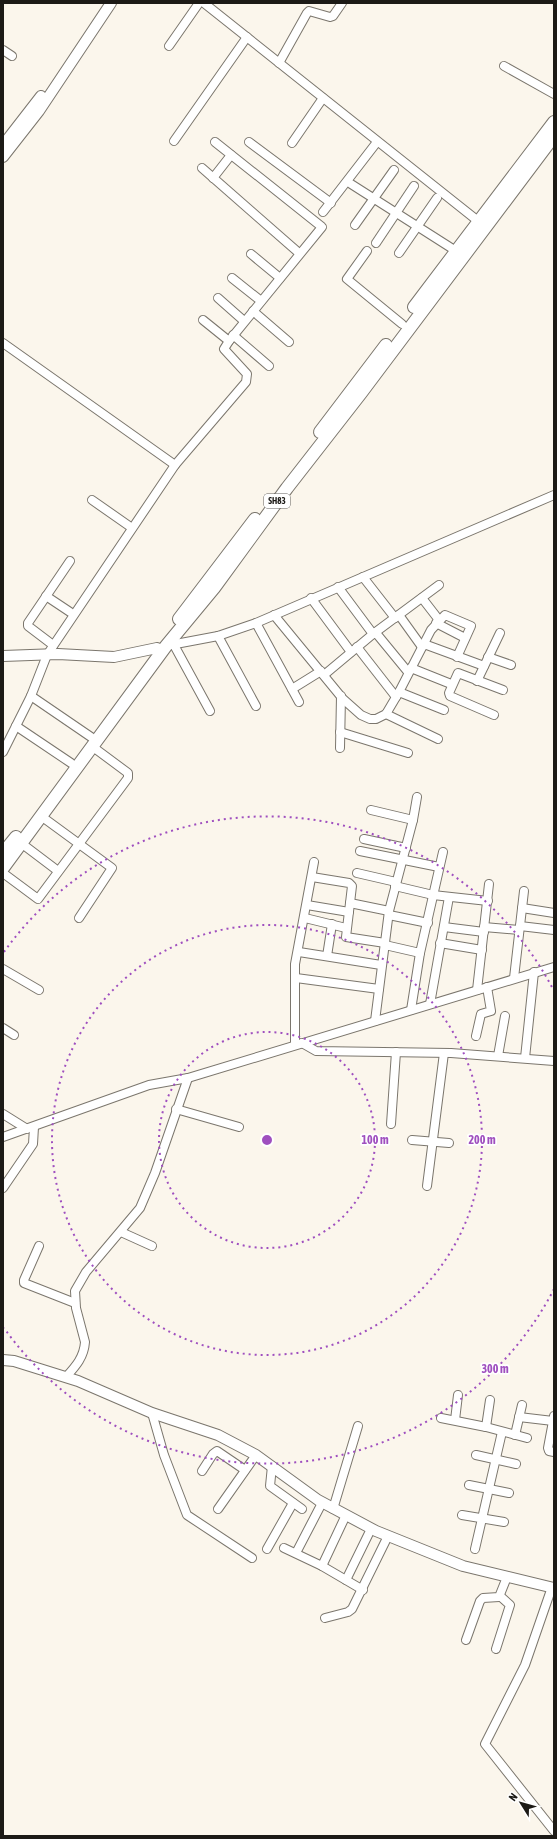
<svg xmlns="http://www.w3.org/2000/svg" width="557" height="1839" font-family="'Asap Condensed',sans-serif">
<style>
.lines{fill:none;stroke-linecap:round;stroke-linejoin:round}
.minor-casing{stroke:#7b766d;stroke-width:10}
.tertiary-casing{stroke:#7b766d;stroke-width:12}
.primary-casing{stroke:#7b766d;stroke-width:14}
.minor{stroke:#fff;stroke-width:8}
.tertiary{stroke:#fff;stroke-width:10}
.primary{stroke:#fff;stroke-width:12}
.ring{fill:none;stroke:#9f4fbf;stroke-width:2;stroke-dasharray:2 4}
.labels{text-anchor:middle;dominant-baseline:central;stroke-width:3.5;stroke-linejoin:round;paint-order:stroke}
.shield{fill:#fff;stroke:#605f5c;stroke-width:1}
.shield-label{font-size:9px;font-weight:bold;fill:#1c1a16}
.centre{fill:#9f4fbf;stroke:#fff;stroke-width:2}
.ring-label{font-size:12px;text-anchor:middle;font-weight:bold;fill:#9f4fbf;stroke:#fff;stroke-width:3.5;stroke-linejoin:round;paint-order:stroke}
</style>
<rect width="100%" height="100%" fill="#fbf6ec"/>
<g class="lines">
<defs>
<g id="minor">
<polyline points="204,3 478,221"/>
<polyline points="169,46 199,3"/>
<polyline points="3,50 12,56"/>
<polyline points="279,63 307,13 309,11 330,17 333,16 342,3"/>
<polyline points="504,66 554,94"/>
<polyline points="174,141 247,37"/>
<polyline points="249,142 331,203"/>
<polyline points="292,143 323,98"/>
<polyline points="202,168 299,253"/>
<polyline points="213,178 231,155"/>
<polyline points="351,184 456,251"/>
<polyline points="323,212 377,142"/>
<polyline points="355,225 394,170"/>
<polyline points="376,243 414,186"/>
<polyline points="367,251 347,279 402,324"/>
<polyline points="399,253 437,198"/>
<polyline points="251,254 280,278"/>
<polyline points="232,278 261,301"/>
<polyline points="218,298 244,321"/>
<polyline points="253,311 289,342"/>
<polyline points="203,320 229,341"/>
<polyline points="233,335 269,366"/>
<polyline points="3,343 175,465"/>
<polyline points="92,500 132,528"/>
<polyline points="363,577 395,618"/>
<polyline points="338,587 373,634"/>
<polyline points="46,596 70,612"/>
<polyline points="311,598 351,652"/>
<polyline points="422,598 439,620"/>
<polyline points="274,615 343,699 361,715 370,719 376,719 386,714 399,692 431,630 445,615 471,626 457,657"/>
<polyline points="399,615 422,647"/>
<polyline points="256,623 299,702"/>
<polyline points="436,623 465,638"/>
<polyline points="376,633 408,672"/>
<polyline points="218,636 256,706"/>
<polyline points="424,644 484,666"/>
<polyline points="53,645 28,626 28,623 70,561"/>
<polyline points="174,645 210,711"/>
<polyline points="165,646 218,636 256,623 554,495"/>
<polyline points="357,647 396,697"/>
<polyline points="488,657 511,665"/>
<polyline points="411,668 451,684"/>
<polyline points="324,675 373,634 439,585"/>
<polyline points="477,681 500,633"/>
<polyline points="292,689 321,671"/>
<polyline points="399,692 444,710"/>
<polyline points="31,696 91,737"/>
<polyline points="386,714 438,739"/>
<polyline points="494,715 450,696 449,693 458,673 503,690"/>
<polyline points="16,726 71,763"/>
<polyline points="340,732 408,753"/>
<polyline points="340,748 341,696"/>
<polyline points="3,752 31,696 47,655 175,465 246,382 247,374 224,349 229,341 322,227 215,142"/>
<polyline points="371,810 413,820"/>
<polyline points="41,816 112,868 79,918"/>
<polyline points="364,839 406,848"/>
<polyline points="21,843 58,871"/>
<polyline points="360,851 439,867"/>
<polyline points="3,873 38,899 128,778 128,773 93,747"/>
<polyline points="357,873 396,882"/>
<polyline points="312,877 349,883 352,886 346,937 385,943"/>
<polyline points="395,886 433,895 488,901"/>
<polyline points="350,903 389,911"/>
<polyline points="307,905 349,912"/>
<polyline points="522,908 554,913"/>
<polyline points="389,915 428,923"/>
<polyline points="305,918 346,928"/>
<polyline points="520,926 554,930"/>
<polyline points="444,927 484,932"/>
<polyline points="484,927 519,930"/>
<polyline points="440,943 482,950"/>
<polyline points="385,945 420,953"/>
<polyline points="299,952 381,965"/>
<polyline points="327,956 332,924"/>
<polyline points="3,969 39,990"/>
<polyline points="296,978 379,989"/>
<polyline points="514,978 524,891"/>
<polyline points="477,990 489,884"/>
<polyline points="430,1004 449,897"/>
<polyline points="411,1010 420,953 443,852"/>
<polyline points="375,1021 389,911 413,820 417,797"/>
<polyline points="3,1028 14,1035"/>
<polyline points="476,1036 481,1014 491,1011 487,987"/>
<polyline points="302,1043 316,1051 451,1053 554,1061"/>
<polyline points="295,1045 295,964 314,862"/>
<polyline points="498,1056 505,1016"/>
<polyline points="525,1058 534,972"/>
<polyline points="176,1109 239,1127"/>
<polyline points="3,1114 27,1129"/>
<polyline points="391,1124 396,1052"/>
<polyline points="3,1137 149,1085 188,1078 554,967"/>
<polyline points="412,1140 449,1143"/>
<polyline points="427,1186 444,1053"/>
<polyline points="3,1188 33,1144 34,1127"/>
<polyline points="121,1232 152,1246"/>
<polyline points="39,1246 24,1280 24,1283 75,1303"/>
<path d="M66 1377C76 1366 84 1357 85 1342L76 1308 75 1291 86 1272 140 1208 155 1173 188 1078"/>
<polyline points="152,1413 164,1455 187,1515 252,1558"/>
<polyline points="554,1416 548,1448 549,1451 554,1452"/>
<polyline points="519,1417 553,1421"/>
<polyline points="441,1418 486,1427 527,1438"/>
<polyline points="455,1420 458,1395"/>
<polyline points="486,1427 490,1400"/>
<polyline points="515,1435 522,1405"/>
<polyline points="476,1455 516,1464"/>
<polyline points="272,1466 270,1486 302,1509"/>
<polyline points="202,1471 213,1454 217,1451 245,1470"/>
<polyline points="469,1485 509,1493"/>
<polyline points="218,1509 256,1455"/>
<polyline points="333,1509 358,1426"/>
<polyline points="462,1515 504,1522"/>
<polyline points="284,1548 322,1566 363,1590"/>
<polyline points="267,1549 293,1503"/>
<polyline points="475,1549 502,1432"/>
<polyline points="296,1553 322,1503"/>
<polyline points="322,1566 346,1515"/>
<polyline points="346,1580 371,1529"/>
<polyline points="552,1587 525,1665 485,1744 554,1831"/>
<polyline points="325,1618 348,1612 352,1609 388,1536"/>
<polyline points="466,1640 480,1601 483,1598 499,1597 507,1577"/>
<polyline points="496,1649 510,1605 500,1596"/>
</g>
<g id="tertiary">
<polyline points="3,145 41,96"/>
<polyline points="3,157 39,111 111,3"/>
<polyline points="3,656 58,654 114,657 157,648"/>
<polyline points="3,1360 14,1361 78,1381 152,1413 218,1435 256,1455 318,1500 376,1531 463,1566 554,1588"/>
</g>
<g id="primary">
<polyline points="414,307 554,122"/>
<polyline points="320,432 386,345"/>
<polyline points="179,619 255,519"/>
<polyline points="3,853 16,837"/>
<polyline points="3,868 166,646 214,588 287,488 361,393 554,136"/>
</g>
</defs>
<use href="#minor" class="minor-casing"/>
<use href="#tertiary" class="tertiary-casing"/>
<use href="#primary" class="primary-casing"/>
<use href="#minor" class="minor"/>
<use href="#tertiary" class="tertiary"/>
<use href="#primary" class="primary"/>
</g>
<g class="ring">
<circle cx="267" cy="1140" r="108"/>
<circle cx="267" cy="1140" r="215"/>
<path d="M554 1289A323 323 0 0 1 4 1328M4 952A323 323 0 0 1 554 991"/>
</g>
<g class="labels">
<rect class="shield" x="264" y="494" width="26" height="14" rx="3"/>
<g class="shield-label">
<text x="277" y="501">SH83</text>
</g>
</g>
<circle cx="267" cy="1140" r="6" class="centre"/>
<g class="ring-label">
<text x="375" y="1144">100 m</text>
<text x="482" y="1144">200 m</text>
<text x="495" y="1373">300 m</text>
</g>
<rect width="557" height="1839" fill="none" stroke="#1c1a16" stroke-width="8"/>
<g transform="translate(521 1803) rotate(307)" stroke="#ffffff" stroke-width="3" paint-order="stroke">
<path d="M0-3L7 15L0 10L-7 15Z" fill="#1c1a16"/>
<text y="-6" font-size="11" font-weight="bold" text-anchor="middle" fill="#1c1a16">N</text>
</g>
</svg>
